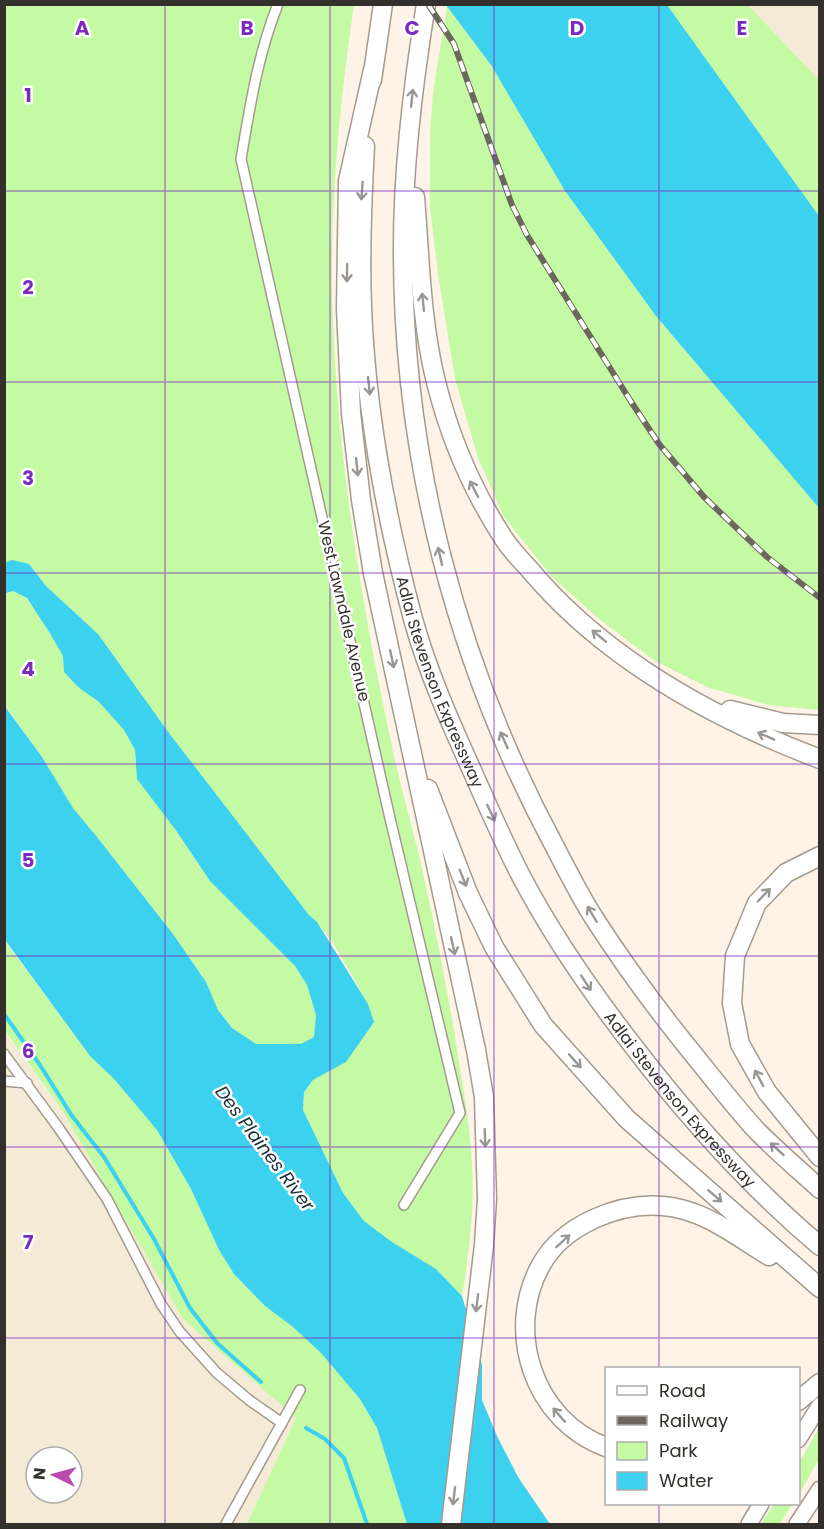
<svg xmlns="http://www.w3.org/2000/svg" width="824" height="1529" font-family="Poppins,sans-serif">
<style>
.industrial{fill:#f5ead5;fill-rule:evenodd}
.green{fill:#c5faa4}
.water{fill:#3cd1ee}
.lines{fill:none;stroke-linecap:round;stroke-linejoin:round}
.stream{stroke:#3cd1ee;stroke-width:4}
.minor-casing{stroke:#a49a8e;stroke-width:12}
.primary-casing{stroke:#a49a8e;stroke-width:18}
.motorway-casing{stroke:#a49a8e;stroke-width:21}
.minor{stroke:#fff;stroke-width:9}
.primary{stroke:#fff;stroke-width:15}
.motorway{stroke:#fff;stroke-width:18}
.rail-casing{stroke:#6b665e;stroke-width:6}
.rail{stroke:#fff;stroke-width:4;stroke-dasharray:11;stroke-linecap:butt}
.oneway{stroke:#999794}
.grid{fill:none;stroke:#7b2cbf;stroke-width:1.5;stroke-opacity:0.55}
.labels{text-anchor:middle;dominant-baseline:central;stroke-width:5;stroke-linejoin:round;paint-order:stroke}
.street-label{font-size:16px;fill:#332f2a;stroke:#fff}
.water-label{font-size:18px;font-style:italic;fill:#183035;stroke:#fff}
.grid-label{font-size:20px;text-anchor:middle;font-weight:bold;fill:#7b2cbf;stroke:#fff;stroke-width:5;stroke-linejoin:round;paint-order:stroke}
</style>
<rect width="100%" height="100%" fill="#fef3e6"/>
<g class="industrial">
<polygon points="748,5 819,5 819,80"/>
<path d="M4 1031 60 1107 183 1318 296 1418 247 1524H5ZM36 1457H72V1493H36Z"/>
</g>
<g class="green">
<path d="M5 5H354C341 93 332 183 332 272 333 436 360 600 395 760 402 792 411 823 419 855 435 926 449 996 460 1068 468 1115 475 1163 472 1211 470 1240 467 1268 462 1296L436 1269 392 1242 364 1221 343 1193 310 1127 303 1110 304 1092 313 1080 346 1062 368 1004C353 978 332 935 309 915L169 733 98 634 46 586 29 564 12 561 5 563Z"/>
<polygon points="667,5 748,5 819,80 819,216"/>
<polygon points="447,6 491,65 565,191 656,316 819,508 819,710 768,705 707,687 655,661 599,619 552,577 504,517 478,458 455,379 438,274 430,207 430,132 433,93"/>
<polygon points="4,590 6,593 13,591 27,598 51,635 63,656 64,672 78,687 99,702 124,730 135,750 135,763 175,829 210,881 295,966 307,985 316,1015 314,1037 302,1044 256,1044 232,1028 218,1010 206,982 173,934 97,837 73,808 42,757 5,705"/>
<polygon points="4,940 90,1056 114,1079 157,1130 191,1189 219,1250 234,1274 265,1306 293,1327 321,1353 360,1399 377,1428 407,1524 247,1524 296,1418 183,1319 60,1107 5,1031"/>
<polygon points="819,1428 819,1459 799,1494 799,1463"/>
<polygon points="774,1504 792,1504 780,1524 761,1524"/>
</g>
<g class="water">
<polygon points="446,5 667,5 819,216 819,508 656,316 565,191 491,65"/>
<polygon points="12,560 29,564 46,586 98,634 169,733 309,915 317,922 368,1004 374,1022 346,1062 313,1080 304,1092 303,1110 343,1193 364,1221 392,1242 436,1269 462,1296 482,1365 482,1400 497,1436 518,1477 550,1524 407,1524 377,1428 360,1399 321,1353 293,1327 265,1306 234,1274 219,1250 191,1189 157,1130 114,1079 90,1056 5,940 4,705 42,757 73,808 97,837 173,934 206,982 218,1010 232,1028 256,1044 301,1044 314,1037 316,1015 307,985 295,966 210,881 175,829 137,779 135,750 124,730 99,702 78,687 64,672 63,656 51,635 27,598 13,591 6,593 5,563"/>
</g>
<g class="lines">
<g class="stream">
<polyline points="4,1014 40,1065 72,1116 104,1157 154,1239 190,1308 217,1343 261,1382"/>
<polyline points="306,1428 325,1439 344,1458 367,1524"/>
</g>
<defs>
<g id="minor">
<path d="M278 4C258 54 250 106 241 159L389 814 460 1113 404 1205"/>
<polyline points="4,1054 58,1127 107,1199 161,1304 180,1332 217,1373 249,1400 282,1423"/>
<polyline points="4,1081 27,1083"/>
<polyline points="226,1524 300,1390"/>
</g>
<g id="primary">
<polyline points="798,1440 820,1405"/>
<polyline points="749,1524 761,1504"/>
<polyline points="797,1524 820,1489"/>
</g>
<g id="motorway">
<path d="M426 4C413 84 403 165 403 246 402 456 456 664 556 849 568 872 580 896 594 918 625 966 658 1011 694 1055 715 1081 735 1107 757 1131 777 1151 799 1170 820 1189"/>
<polyline points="373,70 348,181 346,309 351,413 361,500 373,573 476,1050 484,1097 487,1199 484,1245 451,1524"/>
<polyline points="372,80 383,4"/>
<path id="s1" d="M365 146C362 200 360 254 362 307 366 413 386 518 413 619 428 673 451 724 474 775 489 809 504 843 521 876 553 937 592 993 634 1047 690 1120 750 1187 820 1246"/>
<path d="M415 197C420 259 421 322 436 382 450 438 472 490 504 539 511 550 521 560 530 570 605 659 712 718 820 759"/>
<polyline points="730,710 783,723 820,725"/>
<polyline points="428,789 468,893 494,947 543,1025 627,1119 820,1288"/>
<polyline points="820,856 786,873 757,903 735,956 732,1003 740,1044 767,1092 820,1157"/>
<polyline points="798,1401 820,1383"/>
<path d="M606 1447C534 1421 504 1331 541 1265 563 1225 619 1202 663 1206 703 1209 736 1236 769 1256"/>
</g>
</defs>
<use href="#minor" class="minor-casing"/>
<use href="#primary" class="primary-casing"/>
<use href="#motorway" class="motorway-casing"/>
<use href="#minor" class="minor"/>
<use href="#primary" class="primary"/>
<use href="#motorway" class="motorway"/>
<defs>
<polyline id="rail" points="428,4 454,44 512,205 527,235 630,400 659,444 704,497 767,557 820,598"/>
</defs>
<use href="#rail" class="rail-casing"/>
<use href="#rail" class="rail"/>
</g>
<defs><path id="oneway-shaft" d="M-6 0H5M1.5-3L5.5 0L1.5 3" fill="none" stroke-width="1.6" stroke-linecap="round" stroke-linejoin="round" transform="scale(1.5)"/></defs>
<g class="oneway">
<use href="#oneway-shaft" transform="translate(412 98) rotate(-84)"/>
<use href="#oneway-shaft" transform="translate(362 191) rotate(94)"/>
<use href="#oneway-shaft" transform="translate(347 273) rotate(91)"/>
<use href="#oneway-shaft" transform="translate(423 302) rotate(-96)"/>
<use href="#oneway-shaft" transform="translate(369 386) rotate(84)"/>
<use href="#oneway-shaft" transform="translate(357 467) rotate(84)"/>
<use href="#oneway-shaft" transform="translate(474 489) rotate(-117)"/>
<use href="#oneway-shaft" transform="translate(440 556) rotate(-103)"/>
<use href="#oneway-shaft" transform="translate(599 636) rotate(-141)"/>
<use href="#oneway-shaft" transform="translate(392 659) rotate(78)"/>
<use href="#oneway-shaft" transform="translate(766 736) rotate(-156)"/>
<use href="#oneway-shaft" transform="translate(504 740) rotate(-114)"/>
<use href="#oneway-shaft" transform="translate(491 813) rotate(65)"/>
<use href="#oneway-shaft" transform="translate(463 878) rotate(68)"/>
<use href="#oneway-shaft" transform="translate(764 895) rotate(-46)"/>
<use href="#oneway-shaft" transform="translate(592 914) rotate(-121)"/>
<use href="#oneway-shaft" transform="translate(453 946) rotate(78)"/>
<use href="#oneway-shaft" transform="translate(586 983) rotate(57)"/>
<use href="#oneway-shaft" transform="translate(575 1061) rotate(48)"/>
<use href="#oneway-shaft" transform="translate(759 1078) rotate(-118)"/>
<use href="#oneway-shaft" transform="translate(485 1138) rotate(88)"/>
<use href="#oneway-shaft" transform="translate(777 1149) rotate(-137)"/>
<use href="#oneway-shaft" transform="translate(715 1196) rotate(41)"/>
<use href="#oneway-shaft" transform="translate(563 1241) rotate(-42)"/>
<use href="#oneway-shaft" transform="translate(477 1303) rotate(97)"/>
<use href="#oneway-shaft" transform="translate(559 1415) rotate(-131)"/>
<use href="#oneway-shaft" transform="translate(454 1496) rotate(97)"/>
</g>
<path class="grid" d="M165 4V1524M330 4V1524M494 4V1524M659 4V1368M4 191H820M4 382H820M4 573H820M4 764H820M4 956H820M4 1147H820M4 1338H820M659 1504V1524"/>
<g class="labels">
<g class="street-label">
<text transform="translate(344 611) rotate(77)">West Lawndale Avenue</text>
<text stroke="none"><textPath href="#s1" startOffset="546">Adlai Stevenson Expressway</textPath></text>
<text stroke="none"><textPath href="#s1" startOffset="1032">Adlai Stevenson Expressway</textPath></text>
</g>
<g class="water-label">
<text transform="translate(265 1148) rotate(53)">Des Plaines River</text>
</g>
</g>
<g class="grid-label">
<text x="82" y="35">A</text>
<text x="247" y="35">B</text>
<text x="412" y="35">C</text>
<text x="577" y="35">D</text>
<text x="742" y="35">E</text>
<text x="28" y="102">1</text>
<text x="28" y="294">2</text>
<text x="28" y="485">3</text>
<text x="28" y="676">4</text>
<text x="28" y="867">5</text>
<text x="28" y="1058">6</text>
<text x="28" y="1249">7</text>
</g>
<rect width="824" height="1529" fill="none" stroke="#332f2a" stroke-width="12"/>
<rect x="605" y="1367" width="195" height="138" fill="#ffffff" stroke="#adacaa" stroke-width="1.5"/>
<rect x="617" y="1386" width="30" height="9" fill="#ffffff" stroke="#adacaa" stroke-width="1.5"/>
<text x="659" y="1397" font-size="18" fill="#332f2a">Road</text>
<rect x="617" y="1416" width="30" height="9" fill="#6b665e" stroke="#adacaa" stroke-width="1.5"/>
<text x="659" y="1427" font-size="18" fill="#332f2a">Railway</text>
<rect x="617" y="1442" width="30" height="18" fill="#c5faa4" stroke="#adacaa" stroke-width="1.5"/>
<text x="659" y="1457" font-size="18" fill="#332f2a">Park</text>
<rect x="617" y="1472" width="30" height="18" fill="#3cd1ee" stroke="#adacaa" stroke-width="1.5"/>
<text x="659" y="1487" font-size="18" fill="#332f2a">Water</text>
<g transform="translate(54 1475) rotate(275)"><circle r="28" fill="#ffffff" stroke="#adacaa" stroke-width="1.5"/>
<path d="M0-4.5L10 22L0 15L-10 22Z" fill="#b84dae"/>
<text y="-9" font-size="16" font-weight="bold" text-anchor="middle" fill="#332f2a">N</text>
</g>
</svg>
